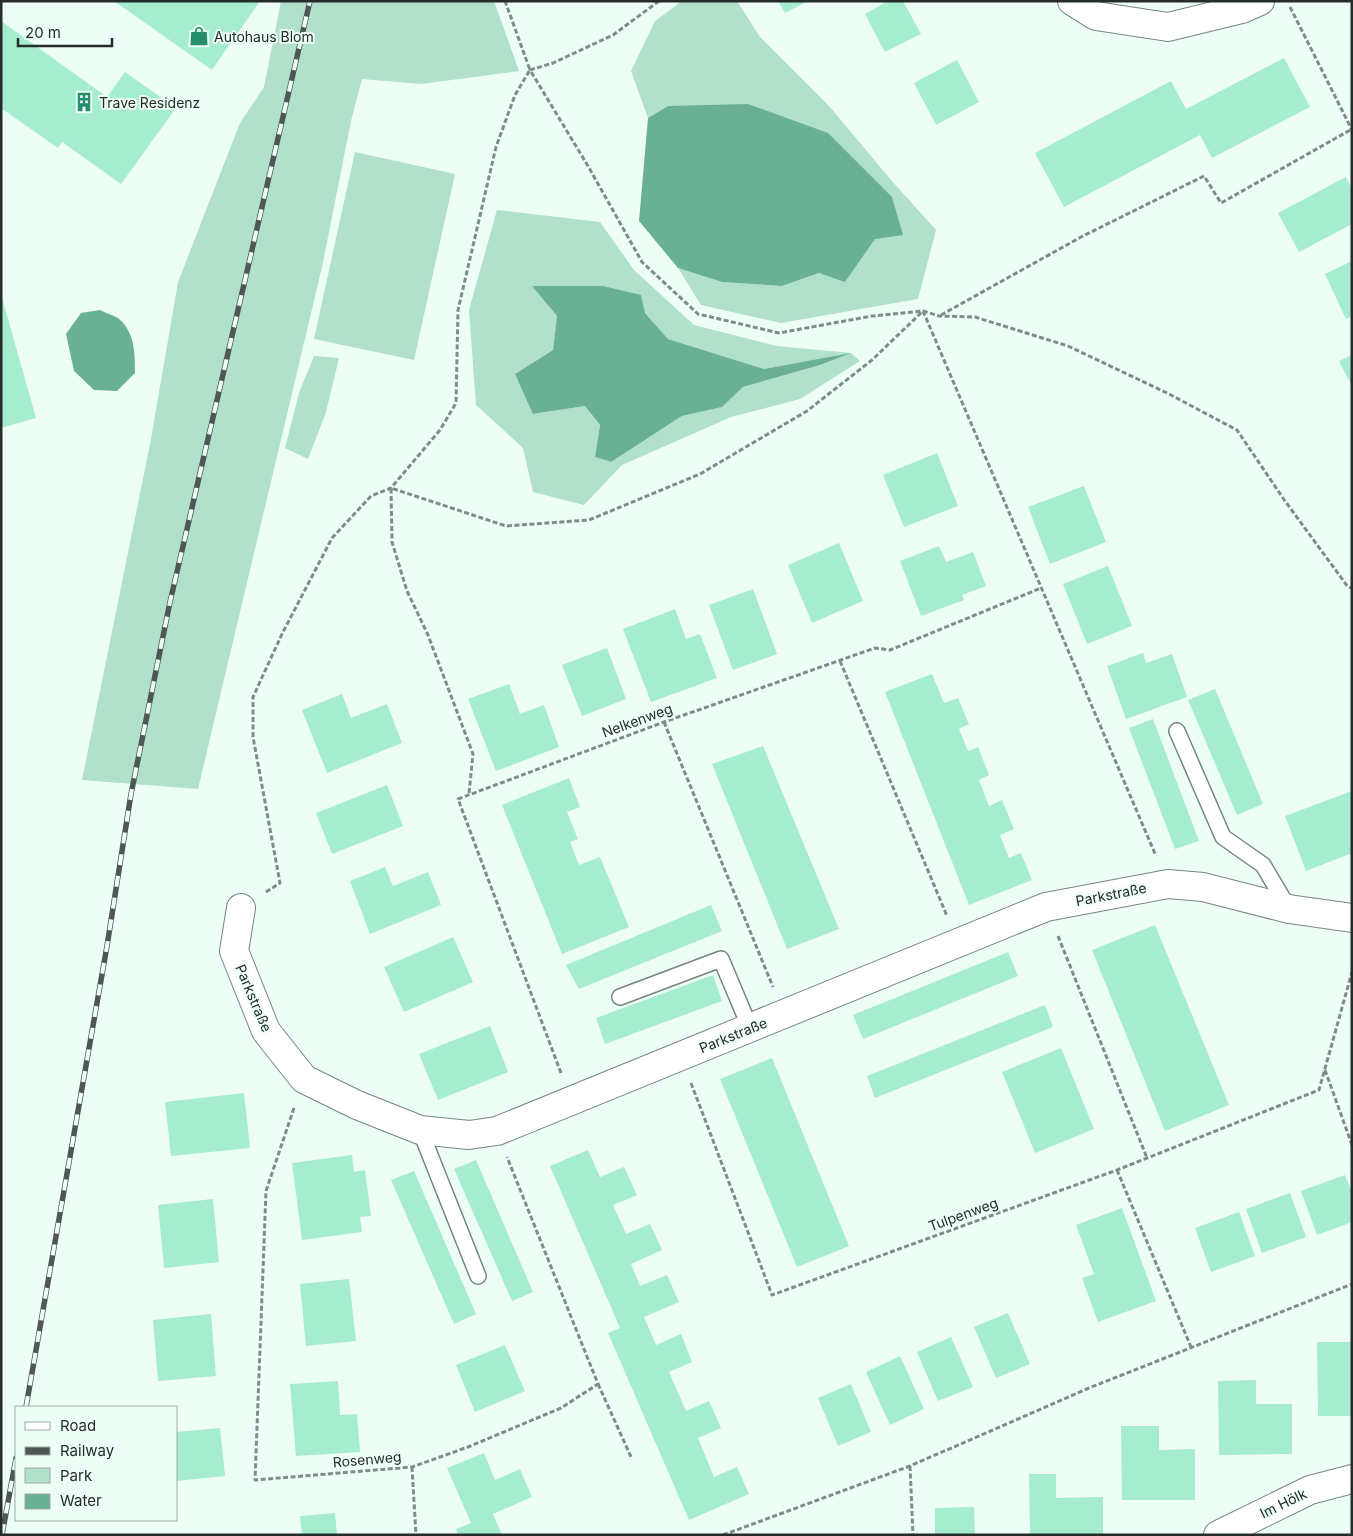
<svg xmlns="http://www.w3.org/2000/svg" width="1353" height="1536" font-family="Inter,sans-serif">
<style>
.green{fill:#b1e0cb;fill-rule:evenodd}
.water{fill:#6ab094}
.building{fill:#a6edcf}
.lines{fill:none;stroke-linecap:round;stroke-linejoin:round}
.service-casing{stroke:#77877f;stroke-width:18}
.minor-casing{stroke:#77877f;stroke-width:30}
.path{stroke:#808c87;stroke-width:3;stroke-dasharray:5 2.5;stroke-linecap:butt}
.service{stroke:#fff;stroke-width:15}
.minor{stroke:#fff;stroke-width:28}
.rail-casing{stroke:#4e5753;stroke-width:5.5}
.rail{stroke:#edfef6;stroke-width:4;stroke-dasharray:11;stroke-linecap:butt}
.labels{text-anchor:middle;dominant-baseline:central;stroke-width:4;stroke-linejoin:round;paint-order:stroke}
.poi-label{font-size:14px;fill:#252c29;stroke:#edfef6;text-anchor:start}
.street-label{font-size:14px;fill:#252c29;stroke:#edfef6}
</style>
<rect width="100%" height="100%" fill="#edfef6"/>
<g class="green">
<polygon points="281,1 494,1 519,71 421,84 362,79 351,121 322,267 198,789 82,780 151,439 178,282 240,123 264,87"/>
<polygon points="682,1 737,1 760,37 830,107 891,180 936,230 918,299 781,323 701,305 678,268 722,282 782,286 819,273 845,281 875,239 668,106 648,118 631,71 655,21"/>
<polygon points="355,152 455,174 414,360 314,339"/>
<path d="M497 210 600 222 634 270 694 325 777 346 851 353 860 361 800 399 731 417 622 465 584 505 533 492 523 448 476 405 469 310ZM533 287 645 313 668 339 764 369 848 354 820 365 743 387 722 407 682 416 611 462 595 457 600 425 585 406 534 414 515 374 553 350 557 316Z"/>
<polygon points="314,356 339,358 326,412 308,459 285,448 299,393"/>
</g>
<g class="water">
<polygon points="748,104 828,133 892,197 903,235 875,239 845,282 819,273 782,286 722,282 678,268 639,221 648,118 668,106"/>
<polygon points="532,286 603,286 641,295 645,313 668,339 764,369 851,353 820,365 743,387 722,407 682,416 611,462 595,457 600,425 585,406 533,414 515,374 553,350 557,316"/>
<path d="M100 310C105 313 113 315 118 318 135 332 135 353 135 373L117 391 94 390 74 371 66 334 81 313Z"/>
</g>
<g class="building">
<polygon points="114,1 260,1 212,70"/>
<polygon points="778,1 808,1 785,13"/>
<polygon points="888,1 903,1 921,34 885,52 865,14"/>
<polygon points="1,21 107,97 125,72 176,108 121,184 62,142 58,148 1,108"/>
<polygon points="1284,58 1310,107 1212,158 1200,135 1064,207 1035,153 1171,81 1186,109"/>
<polygon points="957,60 979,102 936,125 914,83"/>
<polygon points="1346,177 1352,189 1352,224 1299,252 1278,213"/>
<polygon points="1352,261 1352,316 1346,319 1325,274"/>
<polygon points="1,294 36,418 1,428"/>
<polygon points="1352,355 1352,386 1339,361"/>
<polygon points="937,453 958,506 904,527 883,475"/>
<polygon points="1084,486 1106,542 1050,564 1028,507"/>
<polygon points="839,543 863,601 812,623 788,565"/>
<polygon points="939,546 946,562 973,552 986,586 962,595 964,600 921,616 900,561"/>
<polygon points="1108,566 1132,626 1087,644 1063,584"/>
<polygon points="753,589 777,654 733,670 709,605"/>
<polygon points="675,609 686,639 700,634 717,678 651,702 623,629"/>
<polygon points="607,648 626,699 582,716 562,665"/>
<polygon points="1143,653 1146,663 1172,654 1187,697 1126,719 1107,666"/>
<polygon points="932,674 944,703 958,698 969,724 959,729 968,751 978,747 989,775 979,780 989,806 1002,800 1014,829 1000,835 1009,858 1021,853 1032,880 969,905 885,692"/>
<polygon points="509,684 520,714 544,705 559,747 496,771 468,699"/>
<polygon points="1215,689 1263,804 1237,815 1188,700"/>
<polygon points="342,694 351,718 387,704 402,743 327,773 302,710"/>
<polygon points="1153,719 1199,841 1175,849 1129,728"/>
<polygon points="763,746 839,929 787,949 712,764"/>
<polygon points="569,778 580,807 567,812 578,839 570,842 579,865 600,857 629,927 562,954 502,805"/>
<polygon points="387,785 403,826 332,854 316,813"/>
<polygon points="1352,791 1352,853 1306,871 1285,816"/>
<polygon points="385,867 393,886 428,872 441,905 370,934 350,881"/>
<polygon points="711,905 722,931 579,989 566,965"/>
<polygon points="1155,925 1229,1105 1165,1131 1092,950"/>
<polygon points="453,937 473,982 404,1012 384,967"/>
<polygon points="1008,952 1018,976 863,1039 853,1015"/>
<polygon points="713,975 722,1001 605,1044 596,1018"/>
<polygon points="1045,1005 1053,1027 875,1098 867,1076"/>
<polygon points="490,1026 508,1072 438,1100 419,1054"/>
<polygon points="1061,1048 1094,1129 1035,1153 1002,1072"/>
<polygon points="772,1058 849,1246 797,1267 720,1079"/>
<polygon points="244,1093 250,1148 171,1156 165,1102"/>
<polygon points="588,1150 600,1177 624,1167 637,1195 613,1205 626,1234 650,1224 662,1250 631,1264 640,1286 667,1275 679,1302 644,1317 656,1345 681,1334 692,1362 669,1372 686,1411 709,1401 721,1428 698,1438 714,1477 737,1467 749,1494 689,1520 608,1333 620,1328 550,1166"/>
<polygon points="352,1155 354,1172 365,1170 371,1216 360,1217 362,1232 302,1240 292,1163"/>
<polygon points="476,1160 533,1292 512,1301 454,1169"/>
<polygon points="414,1171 476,1314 454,1324 391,1180"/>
<polygon points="1345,1175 1352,1192 1352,1222 1317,1235 1301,1191"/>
<polygon points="1290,1193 1306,1237 1262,1253 1246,1209"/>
<polygon points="213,1199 219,1262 164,1268 158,1205"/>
<polygon points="1122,1208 1156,1301 1098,1322 1082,1278 1094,1274 1076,1225"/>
<polygon points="1239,1212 1255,1256 1211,1272 1195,1228"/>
<polygon points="349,1279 356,1341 306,1346 300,1284"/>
<polygon points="1008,1313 1030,1364 996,1378 974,1327"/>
<polygon points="211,1314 216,1376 158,1381 153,1320"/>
<polygon points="951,1337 973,1387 938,1401 917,1352"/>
<polygon points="1317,1342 1352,1342 1352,1416 1318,1416"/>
<polygon points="505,1345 525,1391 475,1412 456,1365"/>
<polygon points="900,1356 924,1409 890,1425 866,1372"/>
<polygon points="1256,1380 1256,1404 1292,1404 1292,1454 1219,1455 1218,1381"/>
<polygon points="338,1381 340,1415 357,1414 360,1452 296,1456 290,1384"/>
<polygon points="851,1384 871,1432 838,1446 818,1398"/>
<polygon points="1121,1426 1159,1426 1159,1450 1195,1449 1195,1500 1122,1500"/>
<polygon points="220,1428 225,1476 176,1481 176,1432"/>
<polygon points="484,1453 495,1480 520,1469 532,1497 493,1514 502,1535 458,1535 456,1529 471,1523 447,1468"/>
<polygon points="1029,1474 1056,1474 1056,1498 1103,1497 1103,1535 1030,1535"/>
<polygon points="974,1507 975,1535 935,1535 935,1508"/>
<polygon points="335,1513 337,1535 302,1535 300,1516"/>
</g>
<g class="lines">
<defs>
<g id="service">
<polyline points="1177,731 1223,837 1263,865 1289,909"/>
<polyline points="620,997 721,959 750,1028"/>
<polyline points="420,1130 478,1276"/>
</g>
<g id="minor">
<polyline points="1072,1 1096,16 1168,27 1242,9 1260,1"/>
<polyline points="241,908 234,951 266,1031 304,1079 357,1105 420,1130 469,1135 497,1131 1046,907 1168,884 1203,887 1289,909 1352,918"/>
<polyline points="1218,1535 1310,1490 1352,1479"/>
</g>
</defs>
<use href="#service" class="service-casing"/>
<use href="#minor" class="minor-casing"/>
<g class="path">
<polyline points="659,1 613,35 553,63 530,70 588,166 642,262 698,314 779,333 872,316 923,311 939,316 975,317 1068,346 1167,393 1237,430 1285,501 1348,587 1352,588"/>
<polyline points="1290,7 1352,130"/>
<polyline points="941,315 1081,237 1204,176 1221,203 1352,129"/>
<polyline points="840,661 947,916"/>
<polyline points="664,722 773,987"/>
<polyline points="469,793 473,754 428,635 407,591 392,542 391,488 506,526 589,520 700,474 807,411 872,360 923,311 1156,856"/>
<polyline points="266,892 280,883 253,737 253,697 282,634 332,538 371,496 391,488 440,430 456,403 458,310 496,147 515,95 530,70 505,1"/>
<polyline points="1058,936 1147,1158"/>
<polyline points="1325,1070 1352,1145"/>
<polyline points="561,1073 458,799 664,722 875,648 890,650 1041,588"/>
<polyline points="691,1083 772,1295 1117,1170 1319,1090 1352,972"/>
<polyline points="294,1108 266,1191 255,1480 412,1467 468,1447 561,1408 598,1384 507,1157"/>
<polyline points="1117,1170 1191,1347"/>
<polyline points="598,1384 632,1459"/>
<polyline points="910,1466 913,1535"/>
<polyline points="412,1467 416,1535"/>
<polyline points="723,1535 910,1466 1089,1388 1352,1284"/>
</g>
<use href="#service" class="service"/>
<use href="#minor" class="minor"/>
<defs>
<g id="rail">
<polyline points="26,1407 107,946 131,794 170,602 310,1"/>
<polyline points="2,1535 16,1458"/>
</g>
</defs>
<use href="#rail" class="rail-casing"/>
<use href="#rail" class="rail"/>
</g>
<defs>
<symbol id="shop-bare" viewBox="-9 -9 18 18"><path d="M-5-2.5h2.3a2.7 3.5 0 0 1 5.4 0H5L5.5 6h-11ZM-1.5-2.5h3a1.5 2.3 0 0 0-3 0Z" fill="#258e6b" stroke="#edfef6" stroke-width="2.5" paint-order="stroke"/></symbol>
<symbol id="building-bare" viewBox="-9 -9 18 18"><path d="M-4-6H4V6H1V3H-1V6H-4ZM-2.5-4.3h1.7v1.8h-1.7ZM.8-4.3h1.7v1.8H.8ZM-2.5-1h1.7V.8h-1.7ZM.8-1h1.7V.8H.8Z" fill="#258e6b" stroke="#edfef6" stroke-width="2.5" paint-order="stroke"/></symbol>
</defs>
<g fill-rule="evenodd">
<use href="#shop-bare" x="185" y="22" width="28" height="28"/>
<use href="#building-bare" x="70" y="88" width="28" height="28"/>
</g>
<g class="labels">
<g class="poi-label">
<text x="214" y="36">Autohaus Blom</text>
<text x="99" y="102">Trave Residenz</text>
</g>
<g class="street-label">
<text transform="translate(637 720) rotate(-20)">Nelkenweg</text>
<text transform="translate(1111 894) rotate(-11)">Parkstraße</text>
<text transform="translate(254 998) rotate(67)">Parkstraße</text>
<text transform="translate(733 1035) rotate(-22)">Parkstraße</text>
<text transform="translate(963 1214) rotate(-20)">Tulpenweg</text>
<text transform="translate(367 1459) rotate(-5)">Rosenweg</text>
<text transform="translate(1283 1503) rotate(-26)">Im Hölk</text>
</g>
</g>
<rect width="1353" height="1536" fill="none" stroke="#252c29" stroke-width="5"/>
<rect x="15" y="1406" width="162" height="115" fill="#edfef6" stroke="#9daaa4"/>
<rect x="25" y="1422" width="25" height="8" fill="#ffffff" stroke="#9daaa4"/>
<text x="60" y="1431" font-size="15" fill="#252c29">Road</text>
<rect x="25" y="1447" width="25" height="8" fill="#4e5753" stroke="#9daaa4"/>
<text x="60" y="1456" font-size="15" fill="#252c29">Railway</text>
<rect x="25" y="1468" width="25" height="15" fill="#b1e0cb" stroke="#9daaa4"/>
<text x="60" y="1481" font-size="15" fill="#252c29">Park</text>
<rect x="25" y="1494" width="25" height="15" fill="#6ab094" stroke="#9daaa4"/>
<text x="60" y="1506" font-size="15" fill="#252c29">Water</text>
<path d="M18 38v8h94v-8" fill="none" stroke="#252c29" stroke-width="2.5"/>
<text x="25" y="38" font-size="15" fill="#252c29" stroke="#edfef6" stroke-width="4" paint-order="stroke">20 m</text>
</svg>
